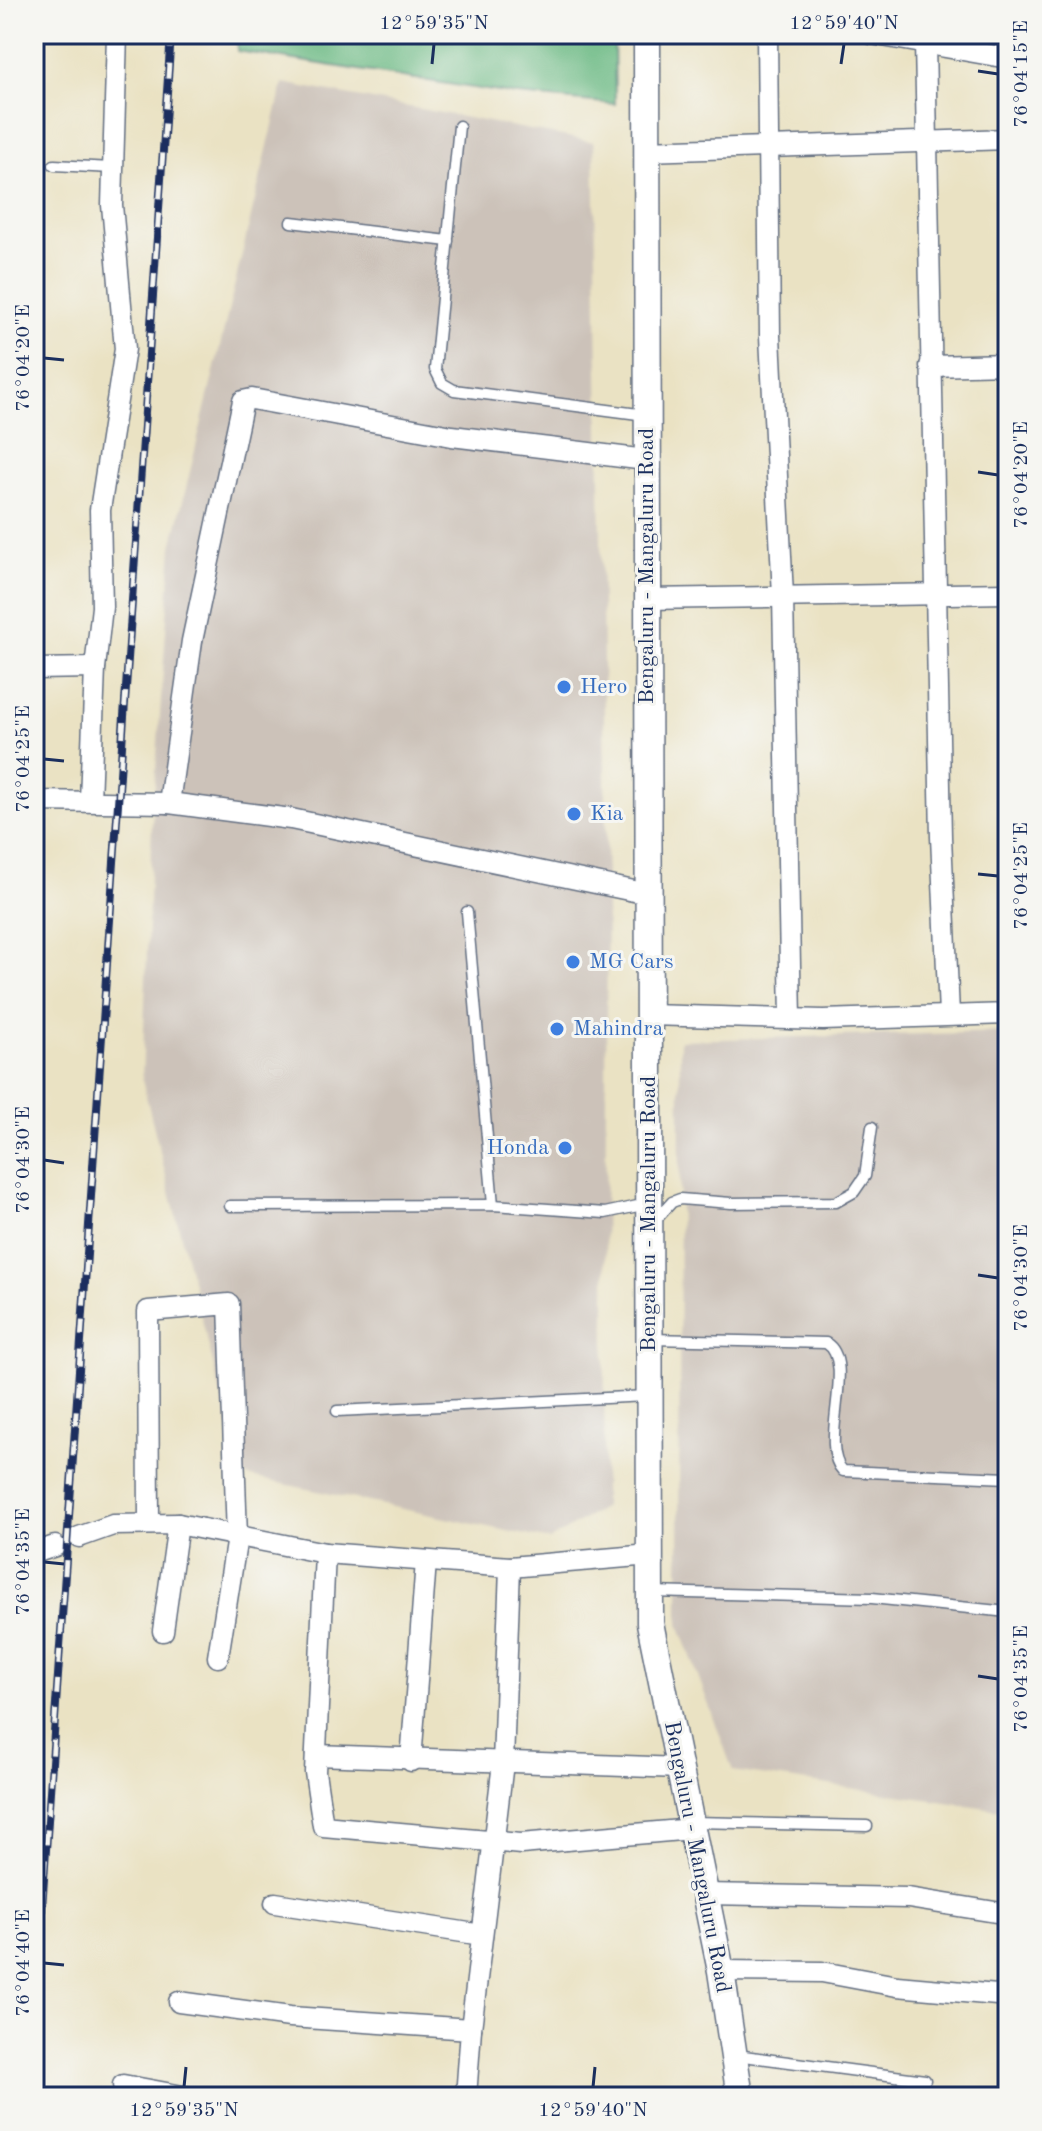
<svg xmlns="http://www.w3.org/2000/svg" width="1042" height="2131" font-family="'Old Standard TT',serif">
<style>
.industrial{fill:#ccc2b9}
.forest{fill:#6cba84;stroke:#447471;stroke-width:2}
.lines{fill:none;stroke-linecap:round;stroke-linejoin:round}
.service-casing{stroke:#636e81;stroke-width:13}
.minor-casing{stroke:#636e81;stroke-width:23}
.tertiary-casing{stroke:#636e81;stroke-width:29}
.service{stroke:#fff;stroke-width:10}
.minor{stroke:#fff;stroke-width:20}
.tertiary{stroke:#fff;stroke-width:26}
.rail-casing{stroke:#1b2f5e;stroke-width:8}
.rail{stroke:#f6f6f2;stroke-width:5;stroke-dasharray:15;stroke-linecap:butt}
.ticks{fill:none;stroke:#1b2f5e;stroke-width:3}
.shop-dot{fill:#3f7fe0;stroke:#f6f6f2;stroke-width:3}
.labels{text-anchor:middle;dominant-baseline:central;stroke-width:6;stroke-linejoin:round;paint-order:stroke}
.street-label{font-size:22px;fill:#1b2f5e;stroke:#f6f6f2}
.shop-label{font-size:22px;fill:#366cbe;stroke:#f6f6f2;text-anchor:start}
.neatline{fill:none;stroke:#1b2f5e;stroke-width:3}
.ticks-label{font-size:20px;text-anchor:middle;fill:#1b2f5e}
</style>
<rect width="100%" height="100%" fill="#f6f6f2"/>
<filter id="ink" filterUnits="userSpaceOnUse"><feTurbulence type="fractalNoise" baseFrequency=".0125" numOctaves="2"/><feDisplacementMap in="SourceGraphic" scale="16" xChannelSelector="R" yChannelSelector="G"/><feConvolveMatrix kernelMatrix="1 2 1 2 8 2 1 2 1" color-interpolation-filters="sRGB"/></filter>
<filter id="wash" filterUnits="userSpaceOnUse"><feTurbulence type="fractalNoise" baseFrequency=".006" numOctaves="4" result="noise"/><feDisplacementMap in="SourceGraphic" scale="32" xChannelSelector="R" yChannelSelector="G"/><feGaussianBlur stdDeviation="1.8" result="paint"/><feColorMatrix in="noise" values="0 0 0 0 0 0 0 0 0 0 0 0 0 0 0 0 0 1.4 0 .05"/><feComposite in="paint" operator="in"/></filter>
<g filter="url(#wash)">
<rect width="100%" height="100%" fill="#eae2c3"/>
<g class="industrial">
<polygon points="283,83 594,142 607,889 604,1507 550,1540 241,1475 142,1080 152,825 172,547"/>
<polygon points="1008,1032 1008,1811 733,1771 679,1624 680,1040"/>
</g>
<polygon class="forest" points="238,34 614,34 615,104 518,95 237,51"/>
</g>
<g filter="url(#ink)">
<g class="lines">
<defs>
<g id="service">
<polyline points="459,126 435,369 442,383 454,390 646,415"/>
<polyline points="54,165 112,168"/>
<polyline points="291,222 448,241"/>
<polyline points="467,912 493,1205"/>
<polyline points="230,1206 493,1205 605,1213 647,1204"/>
<polyline points="653,1223 672,1202 680,1199 731,1203 836,1202 854,1192 865,1176 872,1127"/>
<path d="M650 1339 826 1343C858 1362 817 1445 843 1471L1008 1478"/>
<polyline points="337,1411 647,1396"/>
<polyline points="651,1592 872,1598 1008,1612"/>
<polyline points="693,1822 867,1826"/>
<polyline points="736,2055 925,2080"/>
</g>
<g id="minor">
<polyline points="767,34 770,336 783,596 791,1019"/>
<polyline points="871,34 1008,58"/>
<polyline points="925,43 941,837 949,1014"/>
<polyline points="646,151 1008,139"/>
<polyline points="930,366 1008,364"/>
<polyline points="647,599 1008,593"/>
<polyline points="34,669 95,668"/>
<polyline points="34,801 169,803 291,819 648,894"/>
<polyline points="90,801 95,668 102,607 100,510 125,349 112,205 117,34"/>
<polyline points="169,803 192,641 243,401 252,399 452,436 646,460"/>
<polyline points="648,1015 823,1020 1008,1014"/>
<polyline points="149,1524 148,1311 229,1304 237,1537 218,1657"/>
<polyline points="79,1537 113,1525 178,1524 325,1553 510,1567 650,1555"/>
<polyline points="34,1553 55,1546"/>
<polyline points="325,1553 315,1772 323,1826 521,1844 692,1829"/>
<polyline points="163,1631 178,1524"/>
<polyline points="316,1755 680,1768"/>
<polyline points="411,1761 426,1561"/>
<polyline points="705,1894 908,1898 1008,1914"/>
<polyline points="275,1903 482,1935"/>
<polyline points="721,1971 822,1972 897,1986 1008,1996"/>
<polyline points="179,2002 290,2017 471,2029 466,2097"/>
<polyline points="471,2029 503,1763 510,1567"/>
<polyline points="123,2085 188,2097"/>
</g>
<polyline id="tertiary" points="647,34 650,1623 721,1971 740,2097"/>
</defs>
<use href="#service" class="service-casing"/>
<use href="#minor" class="minor-casing"/>
<use href="#tertiary" class="tertiary-casing"/>
<use href="#service" class="service"/>
<use href="#minor" class="minor"/>
<use href="#tertiary" class="tertiary"/>
<defs>
<polyline id="rail" points="34,2024 171,34"/>
</defs>
<use href="#rail" class="rail-casing"/>
<use href="#rail" class="rail"/>
</g>
</g>
<path class="ticks" d="M432 64 434 44M841 64 844 44M978 71 998 74M44 358 64 360M978 472 998 475M44 759 64 761M978 874 998 876M44 1160 64 1163M978 1275 998 1278M44 1562 64 1564M978 1676 998 1679M44 1963 64 1965M184 2087 186 2067M593 2087 595 2067"/>
<g class="shop-dot">
<circle cx="564" cy="687" r="8"/>
<circle cx="574" cy="814" r="8"/>
<circle cx="573" cy="962" r="8"/>
<circle cx="557" cy="1029" r="8"/>
<circle cx="565" cy="1148" r="8"/>
</g>
<g class="labels">
<g class="street-label">
<text transform="translate(647 566) rotate(-90)">Bengaluru - Mangaluru Road</text>
<text transform="translate(649 1214) rotate(-90)">Bengaluru - Mangaluru Road</text>
<text transform="translate(697 1857) rotate(79)">Bengaluru - Mangaluru Road</text>
</g>
<g class="shop-label">
<text x="580" y="687">Hero</text>
<text x="590" y="814">Kia</text>
<text x="589" y="962">MG Cars</text>
<text x="573" y="1029">Mahindra</text>
<text x="549" y="1148" text-anchor="end">Honda</text>
</g>
</g>
<rect width="1042" height="2131" fill="none" stroke="#f6f6f2" stroke-width="88"/>
<rect x="44" y="44" width="954" height="2043" class="neatline"/>
<g class="ticks-label">
<text x="434" y="29">12°59'35"N</text>
<text x="844" y="29">12°59'40"N</text>
<text transform="translate(1020 74) rotate(-90)" y="7">76°04'15"E</text>
<text transform="translate(22 358) rotate(-90)" y="7">76°04'20"E</text>
<text transform="translate(1020 475) rotate(-90)" y="7">76°04'20"E</text>
<text transform="translate(22 759) rotate(-90)" y="7">76°04'25"E</text>
<text transform="translate(1020 876) rotate(-90)" y="7">76°04'25"E</text>
<text transform="translate(22 1160) rotate(-90)" y="7">76°04'30"E</text>
<text transform="translate(1020 1278) rotate(-90)" y="7">76°04'30"E</text>
<text transform="translate(22 1562) rotate(-90)" y="7">76°04'35"E</text>
<text transform="translate(1020 1679) rotate(-90)" y="7">76°04'35"E</text>
<text transform="translate(22 1963) rotate(-90)" y="7">76°04'40"E</text>
<text x="184" y="2116">12°59'35"N</text>
<text x="593" y="2116">12°59'40"N</text>
</g>
</svg>
